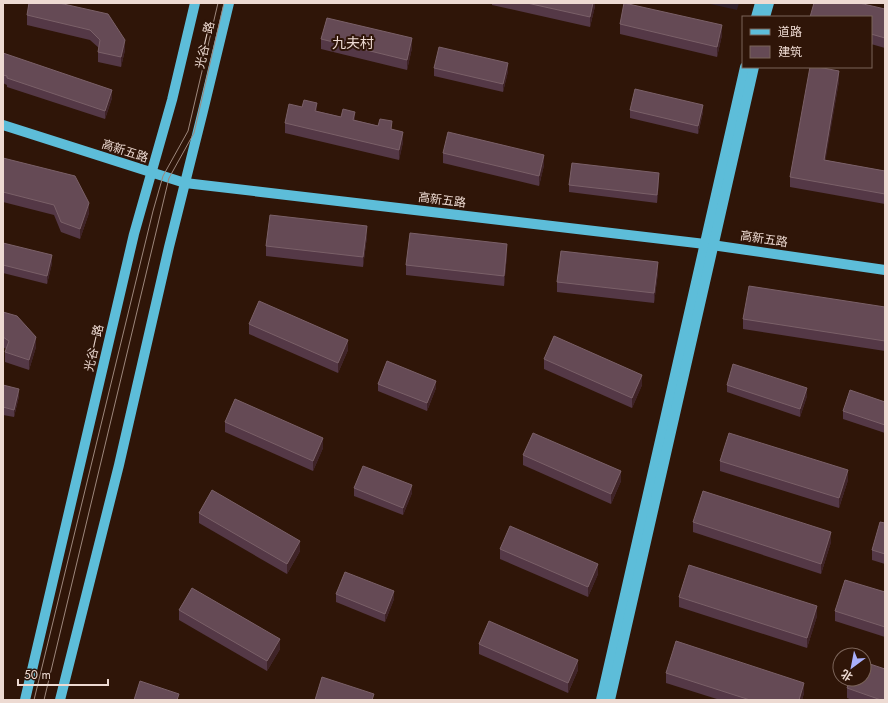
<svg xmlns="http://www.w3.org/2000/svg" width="888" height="703" font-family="Jost,'Noto Sans SC',sans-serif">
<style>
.medical{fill:#2f1e28}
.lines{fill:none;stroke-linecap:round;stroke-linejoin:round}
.major{stroke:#5dbdd9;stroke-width:10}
.tram{stroke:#9d877c;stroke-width:1}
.wall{fill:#543846}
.shaded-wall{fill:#3f2327}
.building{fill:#654a55;stroke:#7a6068}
.labels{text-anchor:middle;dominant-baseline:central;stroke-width:4;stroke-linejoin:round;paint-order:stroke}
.street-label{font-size:12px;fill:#eddad2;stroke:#2f1508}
.quarter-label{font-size:14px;fill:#eddad2;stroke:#2f1508}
</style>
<rect width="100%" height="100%" fill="#2f1508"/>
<polygon class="medical" points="706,3 739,3 737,10"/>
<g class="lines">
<g class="major">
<polyline points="756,17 760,3"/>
<polyline points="765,17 769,3"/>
<polyline points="3,125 185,183 705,244 885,270"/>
<polyline points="25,700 134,234 172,100 195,3"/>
<polyline points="60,700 119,465 169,247 203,111 229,3"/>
<polyline points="601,700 745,67"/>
<polyline points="610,700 754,67"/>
</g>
<g class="tram">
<polyline points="34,700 153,211 163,176 188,131 218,3"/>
<polyline points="44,700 169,178 194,133 224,3"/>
</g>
</g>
<g class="wall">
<polygon points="59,3 125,50 121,67 98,62 98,52 99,48 90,40 27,25 27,15"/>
<polygon points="492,3 595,3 595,6 590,27 492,5"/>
<polygon points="885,9 885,48 871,44 871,17"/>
<polygon points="620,24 722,35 717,57 620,34"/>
<polygon points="321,39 412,48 407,70 321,49"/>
<polygon points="3,53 112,98 105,119 7,87 7,85 3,83"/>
<polygon points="434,68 508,71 503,92 434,76"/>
<polygon points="839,81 825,160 885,171 885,204 790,187 790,177"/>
<polygon points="630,110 703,112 698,134 630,118"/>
<polygon points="317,111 392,129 403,142 399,160 285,133 285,123"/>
<polygon points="443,153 544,165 539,186 443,163"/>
<polygon points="3,158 89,213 80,239 61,232 54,215 3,202"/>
<polygon points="659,181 657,203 569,192 569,185"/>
<polygon points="367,236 363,267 266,256 266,246"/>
<polygon points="3,243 52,263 47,284 3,273"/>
<polygon points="507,254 504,286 406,275 406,265"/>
<polygon points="658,272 654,303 557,292 557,282"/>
<polygon points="885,307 885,351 743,329 743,319"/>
<polygon points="3,312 36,347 29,370 5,362 5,352 6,349 3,347"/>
<polygon points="249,324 348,350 338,373 249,334"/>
<polygon points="544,359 642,385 632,408 544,369"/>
<polygon points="378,384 436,388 427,411 378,391"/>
<polygon points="3,385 19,396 14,417 3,415"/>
<polygon points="727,385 807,396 800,417 727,392"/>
<polygon points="885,402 885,433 843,419 843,411"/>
<polygon points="225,422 323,448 313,471 225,432"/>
<polygon points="523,455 621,481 611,504 523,465"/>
<polygon points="720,461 848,480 839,508 720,471"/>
<polygon points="354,488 412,493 403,515 354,496"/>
<polygon points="199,513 300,551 287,574 199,523"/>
<polygon points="693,522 831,542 821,574 693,532"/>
<polygon points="885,523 885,564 872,560 872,550"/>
<polygon points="500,549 598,574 588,597 500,559"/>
<polygon points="885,592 885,637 835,621 835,611"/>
<polygon points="336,594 394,599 385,622 336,602"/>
<polygon points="679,597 817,616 807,648 679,607"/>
<polygon points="179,610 280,649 267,671 179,620"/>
<polygon points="479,644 578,670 568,693 479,654"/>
<polygon points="666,673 804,693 802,700 720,700 666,683"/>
<polygon points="847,688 885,700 852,700 847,698"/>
</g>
<g class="shaded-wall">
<polygon points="593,3 595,3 595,6 590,27 590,17"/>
<polygon points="722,25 722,35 717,57 717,47"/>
<polygon points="412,38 412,48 407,70 407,60"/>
<polygon points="125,40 125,50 121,67 121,57"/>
<polygon points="508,63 508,71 503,92 503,84"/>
<polygon points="839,71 839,81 824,170 824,160"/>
<polygon points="112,90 112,98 105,119 105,111"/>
<polygon points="317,103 317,113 315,111"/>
<polygon points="703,105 703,112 698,134 698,126"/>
<polygon points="355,112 355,122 353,120"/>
<polygon points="403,132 403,142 399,160 399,150"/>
<polygon points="544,155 544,165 539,186 539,176"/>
<polygon points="659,173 659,181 657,203 657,195"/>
<polygon points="89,203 89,213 80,239 80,229"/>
<polygon points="367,226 367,236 363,267 363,257"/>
<polygon points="507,244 507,254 504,286 504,276"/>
<polygon points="52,255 52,263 47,284 47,276"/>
<polygon points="658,262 658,272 654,303 654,293"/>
<polygon points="36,337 36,347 29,370 29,360"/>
<polygon points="348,340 348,350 338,373 338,363"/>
<polygon points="642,375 642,385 632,408 632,398"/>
<polygon points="436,381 436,388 427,411 427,403"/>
<polygon points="807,388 807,396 800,417 800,409"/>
<polygon points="19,389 19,396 14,417 14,410"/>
<polygon points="323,438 323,448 313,471 313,461"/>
<polygon points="4,451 4,461 3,467 3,457"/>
<polygon points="848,470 848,480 839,508 839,498"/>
<polygon points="621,471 621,481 611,504 611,494"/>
<polygon points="412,485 412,493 403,515 403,508"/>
<polygon points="831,532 831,542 821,574 821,564"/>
<polygon points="300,541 300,551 287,574 287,564"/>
<polygon points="598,564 598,574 588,597 588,587"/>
<polygon points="394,591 394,599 385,622 385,614"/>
<polygon points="817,606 817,616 807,648 807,638"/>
<polygon points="280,639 280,649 267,671 267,661"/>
<polygon points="578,660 578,670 568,693 568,683"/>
<polygon points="804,683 804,693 802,700 799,700"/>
</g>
<g class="building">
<polygon points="29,3 59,3 108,14 125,40 121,57 98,52 100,40 90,30 27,15"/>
<polygon points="527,3 593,3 590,17"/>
<polygon points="624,3 722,25 717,47 620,24"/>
<polygon points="814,3 859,3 885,9 885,38 871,34 871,17 810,17"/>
<polygon points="327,18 412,38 407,60 321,39"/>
<polygon points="439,47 508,63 503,84 434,68"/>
<polygon points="3,53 112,90 105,111 7,78 7,76 3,75"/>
<polygon points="810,67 818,67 839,71 824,160 885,171 885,194 790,177"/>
<polygon points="635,89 703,105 698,126 630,110"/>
<polygon points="304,100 317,103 315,111 341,117 343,109 355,112 353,120 378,126 380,119 392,121 391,129 403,132 399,150 285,123 289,104 302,107"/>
<polygon points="448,132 544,155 539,176 443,153"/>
<polygon points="3,158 75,176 89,203 80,229 61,222 54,205 3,192"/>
<polygon points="572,163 659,173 657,195 569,185"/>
<polygon points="270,215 367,226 363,257 266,246"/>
<polygon points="410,233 507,244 504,276 406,265"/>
<polygon points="3,243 52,255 47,276 3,265"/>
<polygon points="561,251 658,262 654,293 557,282"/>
<polygon points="749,286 885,307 885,341 743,319"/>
<polygon points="259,301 348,340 338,363 249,324"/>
<polygon points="3,312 17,316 36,337 29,360 5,352 9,341 3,337"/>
<polygon points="554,336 642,375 632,398 544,359"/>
<polygon points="387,361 436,381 427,403 378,384"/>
<polygon points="733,364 807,388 800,409 727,385"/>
<polygon points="3,385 19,389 14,410 3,407"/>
<polygon points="850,390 885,402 885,425 843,411"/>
<polygon points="235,399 323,438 313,461 225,422"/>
<polygon points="533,433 621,471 611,494 523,455"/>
<polygon points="729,433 848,470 839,498 720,461"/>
<polygon points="363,466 412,485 403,508 354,488"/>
<polygon points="212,490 300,541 287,564 199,513"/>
<polygon points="703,491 831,532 821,564 693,522"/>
<polygon points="880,522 885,523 885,554 872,550"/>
<polygon points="510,526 598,564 588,587 500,549"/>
<polygon points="689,565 817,606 807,638 679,597"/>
<polygon points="345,572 394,591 385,614 336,594"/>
<polygon points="845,580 885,592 885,627 835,611"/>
<polygon points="192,588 280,639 267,661 179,610"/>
<polygon points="489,621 578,660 568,683 479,644"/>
<polygon points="676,641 804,683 799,700 750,700 666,673"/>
<polygon points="864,662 885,669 885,700 881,700 847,688 850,679 864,679"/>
<polygon points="322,677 374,694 372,700 315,700"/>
<polygon points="140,681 179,694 177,700 134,700"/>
</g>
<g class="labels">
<g class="street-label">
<text transform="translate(205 45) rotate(-77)">光谷一路</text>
<text transform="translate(125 151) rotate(18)">高新五路</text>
<text transform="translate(442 200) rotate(7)">高新五路</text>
<text transform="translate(764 239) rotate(8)">高新五路</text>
<text transform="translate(94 348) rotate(-77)">光谷一路</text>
</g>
<g class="quarter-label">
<text x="353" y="43">九夫村</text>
</g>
</g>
<rect width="888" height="703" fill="none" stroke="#eddad2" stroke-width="8"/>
<rect x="742" y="16" width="130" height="52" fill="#2f1508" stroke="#7b6459"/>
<rect x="750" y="29" width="20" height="6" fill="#5dbdd9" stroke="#7b6459"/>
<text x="778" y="36" font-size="12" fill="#eddad2">道路</text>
<rect x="750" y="46" width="20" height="12" fill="#654a55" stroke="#7b6459"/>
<text x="778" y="56" font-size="12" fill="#eddad2">建筑</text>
<g transform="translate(852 667) rotate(212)"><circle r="19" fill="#2f1508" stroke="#7b6459"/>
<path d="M0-3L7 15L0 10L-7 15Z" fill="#a9b0fc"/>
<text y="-6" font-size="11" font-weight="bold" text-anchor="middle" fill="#eddad2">北</text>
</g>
<path d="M18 679v6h90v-6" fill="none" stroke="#eddad2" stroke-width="2"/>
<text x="24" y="679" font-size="12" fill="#eddad2" stroke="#2f1508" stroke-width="3" paint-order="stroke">50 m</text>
</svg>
